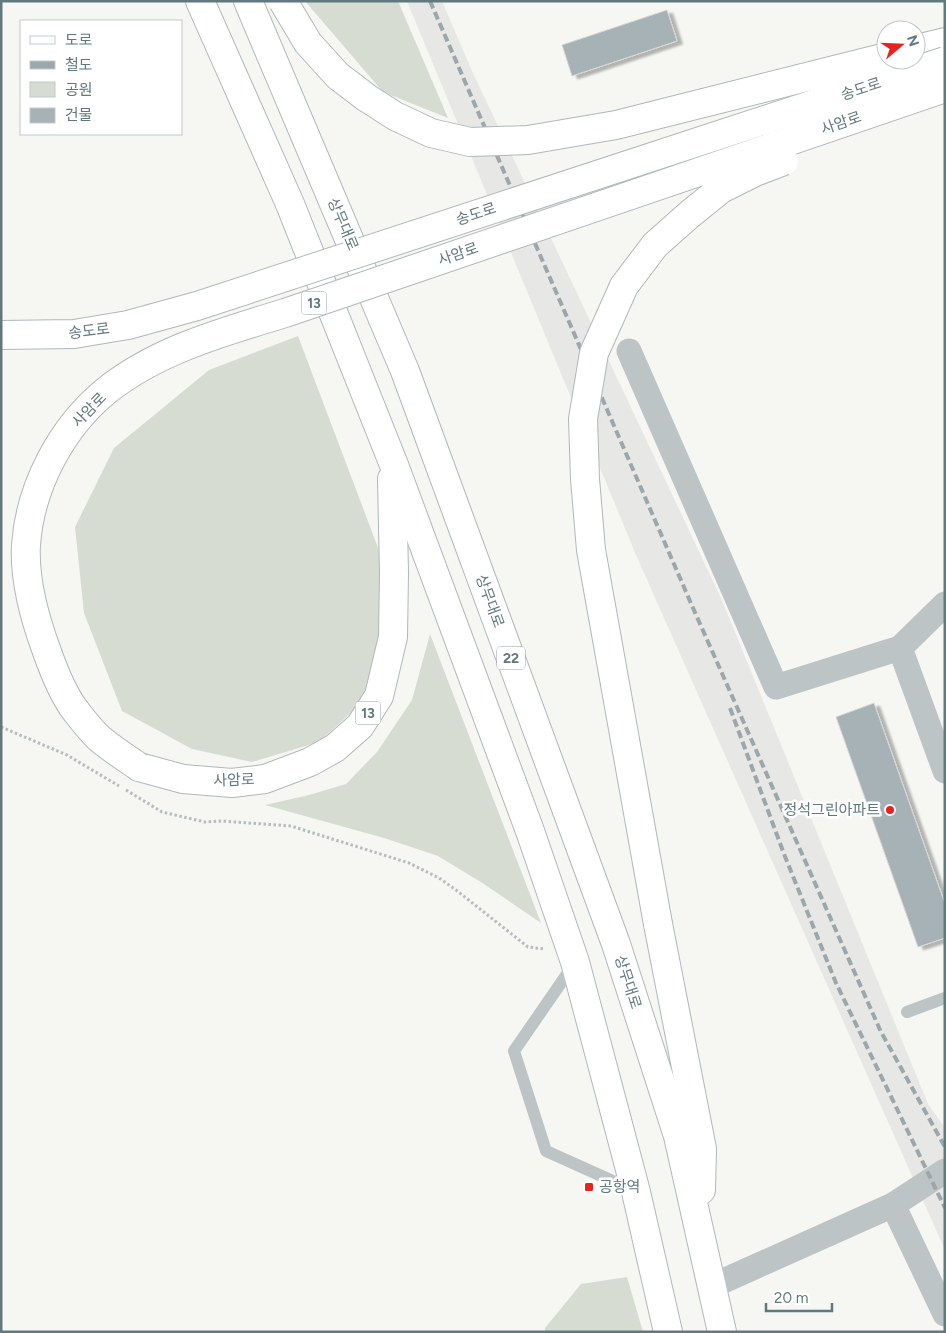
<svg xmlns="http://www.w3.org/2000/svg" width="946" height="1333" font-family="Figtree,'Noto Sans KR',sans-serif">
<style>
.built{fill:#e7e7e6}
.green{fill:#d7dcd2}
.building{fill:#a6b2b5;stroke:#d8d7d5;filter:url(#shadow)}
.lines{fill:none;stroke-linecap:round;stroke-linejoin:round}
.primary-casing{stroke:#b0b8ba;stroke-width:30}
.path{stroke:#b7bcbe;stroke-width:3;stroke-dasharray:2.5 2.5;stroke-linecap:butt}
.lane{stroke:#bdc4c6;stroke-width:12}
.street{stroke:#bdc4c6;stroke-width:25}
.primary{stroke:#fff;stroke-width:28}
.rail{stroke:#9ca7ab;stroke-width:4;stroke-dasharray:8 4;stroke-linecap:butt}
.primary-bridge-casing{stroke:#b0b8ba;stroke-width:30;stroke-linecap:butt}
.primary-bridge{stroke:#fff;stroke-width:28}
.poi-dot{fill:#e92220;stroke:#fff;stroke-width:2}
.labels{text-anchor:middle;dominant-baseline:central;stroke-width:5;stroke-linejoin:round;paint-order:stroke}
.shield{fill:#fff;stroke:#90a1a5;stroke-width:1}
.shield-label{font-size:14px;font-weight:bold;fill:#60797f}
.street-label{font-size:15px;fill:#60797f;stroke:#fff}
.poi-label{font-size:15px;fill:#60797f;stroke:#fff;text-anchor:end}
</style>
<defs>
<filter id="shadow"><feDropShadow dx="5.5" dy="3" stdDeviation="1" flood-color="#0004"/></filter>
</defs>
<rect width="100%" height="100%" fill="#f6f6f3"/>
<polygon class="built" points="407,1 442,1 472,71 721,598 928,1104 945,1128 945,1250 636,555"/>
<g class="green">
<polygon points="305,1 398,1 448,118 383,92"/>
<polygon points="298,336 380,553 383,629 368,697 319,742 252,762 192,749 122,711 84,613 75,527 114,448 209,370"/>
<polygon points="430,634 541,923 484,884 438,856 384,838 265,805 309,795 346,784 377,752 412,700"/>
<polygon points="627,1277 643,1332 545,1332 545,1328 581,1284"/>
</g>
<g class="building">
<polygon points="667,10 677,41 572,76 562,45"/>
<polygon points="874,703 945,904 945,938 918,947 836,717"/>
</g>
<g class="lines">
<defs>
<g id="primary">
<polyline points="200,1 290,204 394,465 530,831 575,962 636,1192 668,1332"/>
<polyline points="248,1 405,371 616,944 678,1136 722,1332"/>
<polyline points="916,49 945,42"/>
<polyline points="139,767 183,779 232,783 265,779 310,762 335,748 360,726 379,696 393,637 394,573 392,479"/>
<polyline points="658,924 702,1149 701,1190"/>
</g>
</defs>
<use href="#primary" class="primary-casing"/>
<g class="path">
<polyline points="1,727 67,755 119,786"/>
<polyline points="126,790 162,812 205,822 221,821 291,826 409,863 439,878 456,890 528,947 545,949"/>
</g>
<g class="lane">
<polyline points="574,964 514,1051 546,1151 635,1191"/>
<polyline points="907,1012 945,998"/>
</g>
<g class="street">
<polyline points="629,351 776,687 900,648 945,604"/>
<polyline points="900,648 945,771"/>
<polyline points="893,1205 945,1314"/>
<polyline points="712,1286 893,1205 945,1171"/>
</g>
<use href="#primary" class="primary"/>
<g class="rail">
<polyline points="430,1 693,608 881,1032 945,1147"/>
<polyline points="730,708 784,854 836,983 945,1208"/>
</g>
<defs>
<g id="primary-bridge">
<polyline points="283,1 308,43 338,76 367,98 395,116 431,133 470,142 528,140 616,125 886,57"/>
<polyline points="1,335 74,334 128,325 197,306 945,61"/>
<path d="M139 767C126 758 112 749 100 739 91 731 82 719 75 710 62 693 53 669 46 649 34 616 24 580 26 545 30 487 61 428 106 391 157 350 223 332 285 313L945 88"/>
<polyline points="658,924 591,550 585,479 583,419 594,353 624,286 655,245 690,214 721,189 755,172 784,161"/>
</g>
</defs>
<use href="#primary-bridge" class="primary-bridge-casing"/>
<use href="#primary-bridge" class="primary-bridge"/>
</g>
<g class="poi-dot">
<circle cx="890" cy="810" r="5"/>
<rect x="584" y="1182" width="10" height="10" rx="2.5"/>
</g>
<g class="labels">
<g class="shield">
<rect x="301.5" y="291.5" width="25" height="23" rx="4"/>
<rect x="497" y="646.5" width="28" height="23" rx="4"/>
<rect x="355.5" y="701.5" width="25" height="23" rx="4"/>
</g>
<g class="shield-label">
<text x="314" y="303">13</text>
<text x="511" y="658">22</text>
<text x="368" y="713">13</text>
</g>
<g class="street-label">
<text transform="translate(861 89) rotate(-18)">송도로</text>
<text transform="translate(841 123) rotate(-19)">사암로</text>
<text transform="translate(476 214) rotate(-18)">송도로</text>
<text transform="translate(343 224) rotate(67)">상무대로</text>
<text transform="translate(458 254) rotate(-19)">사암로</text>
<text transform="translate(89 331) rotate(-7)">송도로</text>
<text transform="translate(89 410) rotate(-46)">사암로</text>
<text transform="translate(490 601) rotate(70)">상무대로</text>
<text transform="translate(234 780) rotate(-2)">사암로</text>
<text transform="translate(628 982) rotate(72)">상무대로</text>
</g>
<g class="poi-label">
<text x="880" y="810">정석그린아파트</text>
<text x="599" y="1187" text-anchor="start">공항역</text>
</g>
</g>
<rect width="946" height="1333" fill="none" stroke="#60797f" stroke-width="5"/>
<rect x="20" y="20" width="162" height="115" fill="#ffffff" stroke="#bfc9cc"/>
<rect x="30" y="36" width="25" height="8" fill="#ffffff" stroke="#bfc9cc"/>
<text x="65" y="45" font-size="15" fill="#60797f">도로</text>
<rect x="30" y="61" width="25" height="8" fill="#9ca7ab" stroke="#bfc9cc"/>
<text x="65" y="70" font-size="15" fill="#60797f">철도</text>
<rect x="30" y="82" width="25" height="15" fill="#d7dcd2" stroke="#bfc9cc"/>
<text x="65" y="95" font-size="15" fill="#60797f">공원</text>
<rect x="30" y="108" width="25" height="15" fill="#a6b2b5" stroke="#bfc9cc"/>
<text x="65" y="120" font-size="15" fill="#60797f">건물</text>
<g transform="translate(901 45) rotate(71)"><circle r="24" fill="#ffffff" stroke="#bfc9cc"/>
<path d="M0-4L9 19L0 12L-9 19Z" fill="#e92220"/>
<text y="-8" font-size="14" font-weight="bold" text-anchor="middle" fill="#60797f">N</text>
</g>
<path d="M766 1303v8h66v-8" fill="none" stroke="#60797f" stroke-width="2.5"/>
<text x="774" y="1303" font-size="15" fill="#60797f" stroke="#ffffff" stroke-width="4" paint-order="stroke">20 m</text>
</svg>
